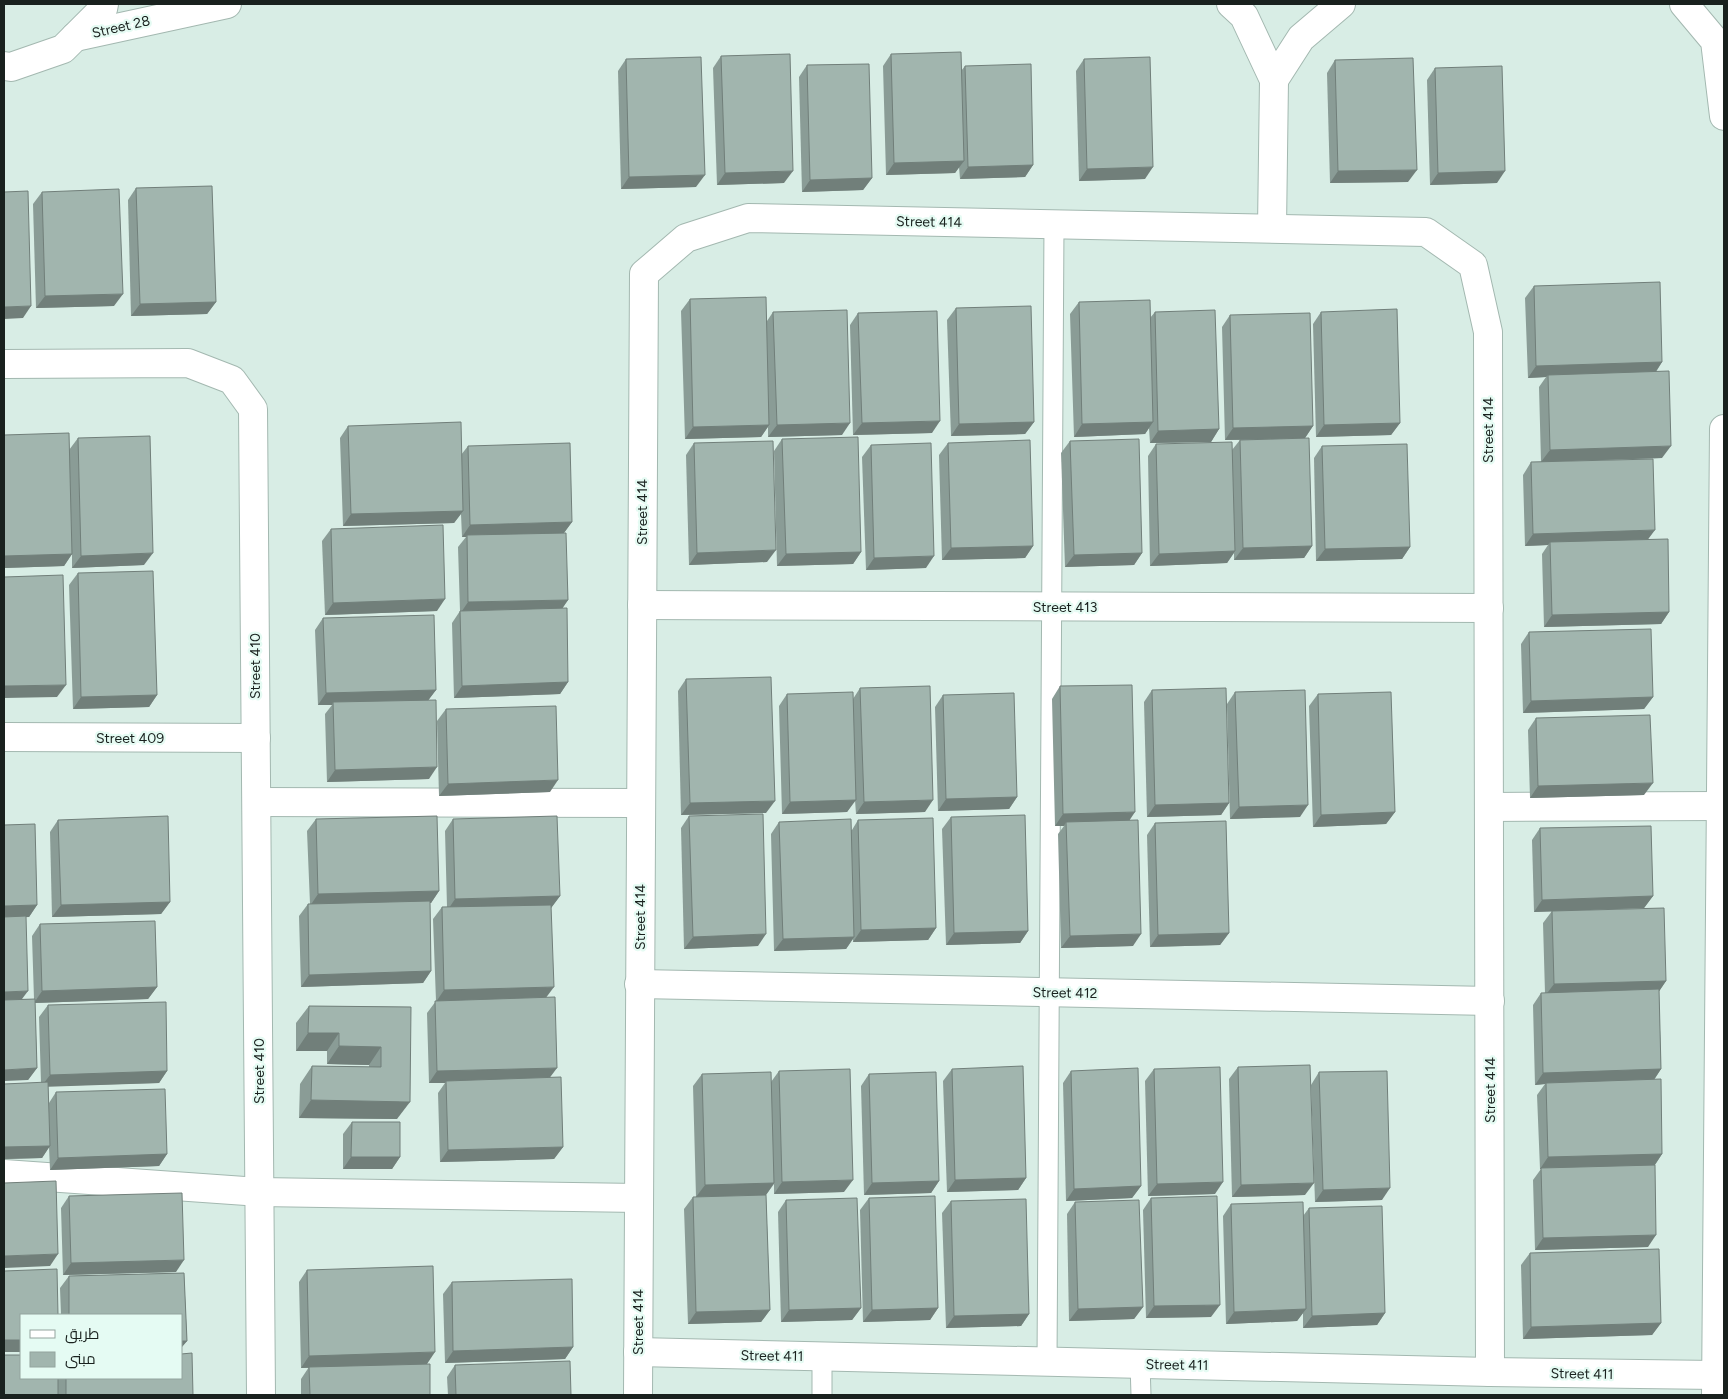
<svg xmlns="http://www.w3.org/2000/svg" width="1728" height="1399" font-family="Figtree,Cairo,sans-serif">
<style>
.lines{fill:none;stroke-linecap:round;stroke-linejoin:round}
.service-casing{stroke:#a3b8b0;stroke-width:21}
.minor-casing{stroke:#a3b8b0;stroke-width:30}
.tertiary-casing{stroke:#a3b8b0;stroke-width:30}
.service{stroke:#fff;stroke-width:19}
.minor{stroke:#fff;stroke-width:28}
.tertiary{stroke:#fff;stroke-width:28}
.wall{fill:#8a9c96}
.shaded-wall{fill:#717f7a}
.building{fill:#a1b5ae;stroke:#717f7a}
.labels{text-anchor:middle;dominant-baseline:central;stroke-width:4.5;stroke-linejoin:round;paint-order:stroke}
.street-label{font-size:14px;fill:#19211e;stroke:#e5fbf3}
</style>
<rect width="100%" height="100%" fill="#d8ede5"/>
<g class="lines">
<defs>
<g id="service">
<polyline points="822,1357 822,1395"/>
<polyline points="1047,1362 1054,225"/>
<polyline points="1140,1364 1141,1395"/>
</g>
<g id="minor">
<polyline points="1231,4 1244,16 1274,80 1272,228"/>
<polyline points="1684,4 1715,41 1724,116"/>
<polyline points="1274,80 1301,38 1341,4"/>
<polyline points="4,364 188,363 232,380 253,409 261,1395"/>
<polyline points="642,605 1489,608"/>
<polyline points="4,737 256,738"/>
<polyline points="257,802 641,803"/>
<polyline points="1489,807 1721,806"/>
<polyline points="639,984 1490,1001"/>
<polyline points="4,1174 260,1192 638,1198"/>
<polyline points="638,1352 1490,1372 1716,1375"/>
<polyline points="638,1395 644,274 686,238 748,218 1426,232 1473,265 1488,332 1490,1372"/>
<polyline points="1716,1395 1724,429"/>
</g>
<g id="tertiary">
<polyline points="75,37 227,4"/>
<polyline points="4,66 11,67 63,49 103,9 104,4"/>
</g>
</defs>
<use href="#service" class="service-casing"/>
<use href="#minor" class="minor-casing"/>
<use href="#tertiary" class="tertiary-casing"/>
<use href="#service" class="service"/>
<use href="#minor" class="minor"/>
<use href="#tertiary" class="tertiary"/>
</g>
<g class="wall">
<polygon points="891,54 961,71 965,66 1033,165 1025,177 960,179 959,167 955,173 886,175 883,66"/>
<polygon points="721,56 784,183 717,185 713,68"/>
<polygon points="626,59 696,187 621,189 618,71"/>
<polygon points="1084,59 1145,179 1079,181 1076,71"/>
<polygon points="1335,60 1408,182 1330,183 1327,73"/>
<polygon points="807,65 872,178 863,190 802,192 799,77"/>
<polygon points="1435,68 1497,183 1430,185 1427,80"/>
<polygon points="136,188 216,302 207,314 131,316 128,200"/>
<polygon points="42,192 114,306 36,308 33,204"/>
<polygon points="1534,286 1662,362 1656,372 1662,458 1541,462 1539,387 1546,377 1528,378 1525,298"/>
<polygon points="690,299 767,321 773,312 842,435 768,437 768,427 761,437 685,439 681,311"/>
<polygon points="1079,302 1150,318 1155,312 1219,429 1211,442 1150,443 1149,428 1145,434 1074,437 1070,314"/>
<polygon points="956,308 1034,422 1025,434 951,436 947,320"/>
<polygon points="1321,312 1400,423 1391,435 1316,437 1313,324"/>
<polygon points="858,313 932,433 853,435 850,325"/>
<polygon points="1230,315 1313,426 1305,438 1312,546 1304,558 1234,560 1234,553 1227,563 1150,566 1148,456 1156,444 1232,450 1240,440 1225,440 1222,327"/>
<polygon points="348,426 461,455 468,446 572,522 564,533 568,600 562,608 568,682 560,694 454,698 452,623 460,611 458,547 466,537 462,537 461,514 454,523 343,526 340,438"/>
<polygon points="4,435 69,450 78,438 144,565 72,568 72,554 64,566 4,568"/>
<polygon points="782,439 861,552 853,564 777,566 774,451"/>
<polygon points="1070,441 1142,553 1134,565 1065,567 1061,453"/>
<polygon points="694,443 767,562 689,565 686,455"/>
<polygon points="948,443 1033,546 1025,558 942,560 939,455"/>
<polygon points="871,445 926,568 866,570 862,457"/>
<polygon points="1322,446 1410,547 1402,559 1316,561 1314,458"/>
<polygon points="1531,462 1648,539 1669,612 1661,624 1544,627 1542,554 1548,545 1525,546 1523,475"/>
<polygon points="331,529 437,611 325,615 322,541"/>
<polygon points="78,573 157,695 149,707 73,709 69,585"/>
<polygon points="323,618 436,690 428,700 429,779 327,782 325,714 332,705 318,705 315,630"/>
<polygon points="1529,632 1653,697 1644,709 1523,713 1521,644"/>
<polygon points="686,679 766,813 681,815 678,691"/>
<polygon points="1060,686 1130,820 1133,946 1061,948 1058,834 1064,826 1055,826 1052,699"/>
<polygon points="860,688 925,812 856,814 855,800 847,812 782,814 779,706 787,694 853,699"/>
<polygon points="1152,690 1229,803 1221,815 1147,817 1144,702"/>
<polygon points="1235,692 1300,817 1230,819 1227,704"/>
<polygon points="1318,694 1395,812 1386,824 1313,827 1309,706"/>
<polygon points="943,695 1017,797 1009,809 938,811 935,707"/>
<polygon points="446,709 550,792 439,796 437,721"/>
<polygon points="1536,718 1644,795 1530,798 1528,730"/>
<polygon points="689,816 758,946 684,949 681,828"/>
<polygon points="951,817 1028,931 1020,943 946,945 942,829"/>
<polygon points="316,819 439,891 431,903 430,903 431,971 423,983 301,987 299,916 308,904 310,904 307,831"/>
<polygon points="453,819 560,896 551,908 546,997 550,1078 563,1147 554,1159 440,1162 438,1093 445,1083 429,1083 427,1013 436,1001 433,919 442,907 447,907 445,831"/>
<polygon points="58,820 170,902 161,914 52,917 50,832"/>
<polygon points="858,820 936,928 928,940 853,942 853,939 846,949 774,951 771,834 779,822 852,830"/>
<polygon points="1155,823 1229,933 1220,945 1150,947 1147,835"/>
<polygon points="4,825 37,905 29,917 26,917 22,999 34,999 32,936 40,924 157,987 148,999 35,1003 37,1068 28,1080"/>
<polygon points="1540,828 1653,896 1644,908 1534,912 1532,840"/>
<polygon points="1552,911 1666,981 1659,991 1661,1069 1654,1080 1662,1154 1655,1165 1648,1247 1535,1250 1533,1180 1541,1169 1540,1169 1537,1095 1545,1084 1535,1085 1533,1005 1541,993 1545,993 1543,923"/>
<polygon points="48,1005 167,1071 159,1083 48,1086 49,1103 56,1092 167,1154 159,1166 50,1170 49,1147 42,1158 4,1159 4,1084 41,1083 39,1017"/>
<polygon points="309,1006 411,1007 397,1119 299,1118 300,1084 312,1066 369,1067 369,1065 327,1064 327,1051 296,1051 296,1023"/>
<polygon points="1238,1067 1305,1195 1232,1197 1229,1079"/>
<polygon points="952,1069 1026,1178 1018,1190 947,1192 943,1081"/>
<polygon points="1154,1069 1215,1194 1148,1196 1145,1081"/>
<polygon points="779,1071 844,1192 774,1194 774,1184 766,1195 770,1310 761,1322 688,1324 684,1209 693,1197 696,1197 693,1086 702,1074 771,1082"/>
<polygon points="1071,1071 1141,1186 1132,1198 1066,1201 1063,1083"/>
<polygon points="1319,1072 1382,1200 1315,1202 1311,1085"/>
<polygon points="869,1074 939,1181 931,1193 864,1195 861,1086"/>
<polygon points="352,1122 400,1157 392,1169 343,1169 343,1134"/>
<polygon points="69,1196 176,1272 63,1275 61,1208"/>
<polygon points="869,1198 938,1308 930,1320 863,1322 860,1210"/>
<polygon points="1151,1198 1211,1317 1146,1318 1143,1210"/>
<polygon points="786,1200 861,1308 852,1320 781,1322 778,1212"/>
<polygon points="951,1201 1029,1314 1021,1326 946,1328 942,1213"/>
<polygon points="1075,1202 1143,1307 1134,1319 1069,1321 1067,1214"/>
<polygon points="1231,1204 1303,1216 1309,1208 1385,1313 1377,1325 1303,1328 1303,1313 1297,1321 1226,1324 1223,1216"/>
<polygon points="1530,1253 1661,1323 1652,1335 1523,1339 1521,1265"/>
<polygon points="307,1270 427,1364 430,1395 301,1395 301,1379 309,1367 352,1366 301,1368 299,1282"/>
<polygon points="184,1273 187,1341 181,1348 181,1315 61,1315 60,1288 69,1276"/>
<polygon points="452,1282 573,1347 565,1359 445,1363 443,1294"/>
<polygon points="455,1365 571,1395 448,1395 447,1377"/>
<polygon points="21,1378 181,1378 193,1395 4,1395"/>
</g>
<g class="shaded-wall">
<polygon points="964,161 955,173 886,175 894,163"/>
<polygon points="1033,165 1025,177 960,179 968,167"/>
<polygon points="1153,167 1145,179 1079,181 1087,169"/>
<polygon points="1417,170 1408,182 1330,183 1338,171"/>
<polygon points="793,171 784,183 717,185 725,173"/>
<polygon points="1505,171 1497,183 1430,185 1438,173"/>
<polygon points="705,175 696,187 621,189 629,177"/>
<polygon points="872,178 863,190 802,192 810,180"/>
<polygon points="123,294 114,306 36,308 45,296"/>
<polygon points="216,302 207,314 131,316 140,304"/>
<polygon points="31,306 23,318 4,319 4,307"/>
<polygon points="1662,362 1654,374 1548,375 1546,377 1528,378 1536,366"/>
<polygon points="940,421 932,433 853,435 862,423"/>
<polygon points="1034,422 1025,434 951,436 959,424"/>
<polygon points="1153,422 1145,434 1074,437 1082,424"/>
<polygon points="850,423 842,435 768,437 777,425"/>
<polygon points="1400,423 1391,435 1316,437 1324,425"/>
<polygon points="769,425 761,437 685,439 693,427"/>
<polygon points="1313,426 1305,438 1225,440 1233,428"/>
<polygon points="1219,429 1211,442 1150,443 1158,431"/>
<polygon points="1671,446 1662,458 1541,462 1550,450"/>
<polygon points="463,511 454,523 343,526 351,514"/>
<polygon points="572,522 563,534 467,535 466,537 462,537 470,525"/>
<polygon points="1655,530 1646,542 1550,542 1548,545 1525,546 1533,534"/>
<polygon points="1033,546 1025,558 942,560 951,548"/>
<polygon points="1312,546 1304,558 1234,560 1243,548"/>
<polygon points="1410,547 1402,559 1316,561 1325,549"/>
<polygon points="776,550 767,562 689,565 697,553"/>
<polygon points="1235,551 1227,563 1150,566 1159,554"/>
<polygon points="861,552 853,564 777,566 786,554"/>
<polygon points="153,553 144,565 72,568 81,556"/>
<polygon points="1142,553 1134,565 1065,567 1074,555"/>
<polygon points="72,554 64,566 4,568 4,556"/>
<polygon points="934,556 926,568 866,570 874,558"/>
<polygon points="445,599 437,611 325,615 333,603"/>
<polygon points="568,600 560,612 460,614 468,602"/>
<polygon points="1669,612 1661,624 1544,627 1552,615"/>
<polygon points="568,682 560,694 454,698 462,686"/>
<polygon points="66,685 57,697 4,698 4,686"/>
<polygon points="436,690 427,702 333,702 332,705 318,705 326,693"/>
<polygon points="157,695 149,707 73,709 81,697"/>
<polygon points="1653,697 1644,709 1523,713 1531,701"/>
<polygon points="437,767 429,779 327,782 335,770"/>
<polygon points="558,780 550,792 439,796 448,784"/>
<polygon points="1653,783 1644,795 1530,798 1538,786"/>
<polygon points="1017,797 1009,809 938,811 946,799"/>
<polygon points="856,800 847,812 782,814 790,802"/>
<polygon points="933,800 925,812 856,814 864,802"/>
<polygon points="775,801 766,813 681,815 690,803"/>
<polygon points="1229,803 1221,815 1147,817 1155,805"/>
<polygon points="1308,805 1300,817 1230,819 1239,807"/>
<polygon points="1135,812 1127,824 1066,822 1064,826 1055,826 1063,814"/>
<polygon points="1395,812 1386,824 1313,827 1321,815"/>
<polygon points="439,891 431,903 310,906 318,894"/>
<polygon points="560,896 551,908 447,911 455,899"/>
<polygon points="1653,896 1644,908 1534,912 1542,900"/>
<polygon points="170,902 161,914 52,917 61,905"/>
<polygon points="37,905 29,917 4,918 4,906"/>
<polygon points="936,928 928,940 853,942 861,930"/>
<polygon points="1028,931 1020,943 946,945 954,933"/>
<polygon points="1229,933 1220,945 1150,947 1158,935"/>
<polygon points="766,934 758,946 684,949 693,937"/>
<polygon points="1141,934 1133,946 1061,948 1070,936"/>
<polygon points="854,937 846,949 774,951 783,939"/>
<polygon points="431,971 423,983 301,987 309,975"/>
<polygon points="1666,981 1658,993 1545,996 1554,984"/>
<polygon points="157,987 148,999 34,1003 42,991"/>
<polygon points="554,987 545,999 436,1002 444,990"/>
<polygon points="28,991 19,1003 4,1004 4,992"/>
<polygon points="308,1033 339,1033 327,1051 296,1051"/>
<polygon points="339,1046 381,1047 369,1065 327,1064"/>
<polygon points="37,1068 28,1080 4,1081 4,1070"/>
<polygon points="557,1068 548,1080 446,1081 445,1083 429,1083 437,1071"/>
<polygon points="1661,1069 1653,1081 1546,1083 1545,1084 1535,1085 1543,1073"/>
<polygon points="167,1071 159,1083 41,1087 50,1075"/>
<polygon points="311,1100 410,1102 397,1119 299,1118"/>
<polygon points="50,1146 42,1158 4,1159 4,1147"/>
<polygon points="563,1147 554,1159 440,1162 448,1150"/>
<polygon points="167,1154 159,1166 50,1170 58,1158"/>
<polygon points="1662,1154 1654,1166 1540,1169 1548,1157"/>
<polygon points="351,1157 400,1157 392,1169 343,1169"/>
<polygon points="1026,1178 1018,1190 947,1192 955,1180"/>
<polygon points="853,1180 844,1192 774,1194 782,1182"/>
<polygon points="939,1181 931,1193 864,1195 872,1183"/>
<polygon points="1223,1182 1215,1194 1148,1196 1157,1184"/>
<polygon points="774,1183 766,1195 696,1197 705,1185"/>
<polygon points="1314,1183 1305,1195 1232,1197 1241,1185"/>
<polygon points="1141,1186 1132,1198 1066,1201 1074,1189"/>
<polygon points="1390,1188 1382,1200 1315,1202 1323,1190"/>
<polygon points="1656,1235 1648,1247 1535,1250 1543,1238"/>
<polygon points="58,1254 50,1266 4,1268 4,1256"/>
<polygon points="184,1260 176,1272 63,1275 71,1263"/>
<polygon points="1220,1305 1211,1317 1146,1318 1154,1306"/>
<polygon points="1143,1307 1134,1319 1069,1321 1078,1309"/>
<polygon points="861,1308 852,1320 781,1322 789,1310"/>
<polygon points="938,1308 930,1320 863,1322 872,1310"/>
<polygon points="1306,1309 1297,1321 1226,1324 1234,1312"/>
<polygon points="770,1310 761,1322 688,1324 696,1312"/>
<polygon points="1385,1313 1377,1325 1303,1328 1312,1316"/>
<polygon points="1029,1314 1021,1326 946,1328 954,1316"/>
<polygon points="1661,1323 1652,1335 1523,1339 1531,1327"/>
<rect x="4" y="1340" width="17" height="12"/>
<polygon points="181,1341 187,1341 181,1348"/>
<polygon points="573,1347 565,1359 445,1363 453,1351"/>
<polygon points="435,1352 427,1364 301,1368 309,1356"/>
</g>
<g class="building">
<polygon points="961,52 964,161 894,163 891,54"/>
<polygon points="790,54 793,171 725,173 721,56"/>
<polygon points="701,57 705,175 629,177 626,59"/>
<polygon points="1150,57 1153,167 1087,169 1084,59"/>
<polygon points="1413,58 1417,170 1338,171 1335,60"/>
<polygon points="869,64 872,178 810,180 807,65"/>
<polygon points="1031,64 1033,165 968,167 965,66"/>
<polygon points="1502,66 1505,171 1438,173 1435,68"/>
<polygon points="212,186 216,302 140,304 136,188"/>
<polygon points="119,189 123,294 45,296 42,192"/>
<polygon points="28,191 31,306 4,307 4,192"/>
<polygon points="1660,282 1662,362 1536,366 1534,286"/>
<polygon points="766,297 769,425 693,427 690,299"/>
<polygon points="1150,300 1153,422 1082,424 1079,302"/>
<polygon points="1031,306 1034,422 959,424 956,308"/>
<polygon points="1397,309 1400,423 1324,425 1321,312"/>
<polygon points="847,310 850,423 777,425 773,312"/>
<polygon points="1215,310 1219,429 1158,431 1155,312"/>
<polygon points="937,311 940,421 862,423 858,313"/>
<polygon points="1310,313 1313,426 1233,428 1230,315"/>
<polygon points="1669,371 1671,446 1550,450 1548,375"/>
<polygon points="461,422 463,511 351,514 348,426"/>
<polygon points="69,433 72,554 4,556 4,435"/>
<polygon points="150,436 153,553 81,556 78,438"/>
<polygon points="858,437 861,552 786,554 782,439"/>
<polygon points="1309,438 1312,546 1243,548 1240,440"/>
<polygon points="1139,439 1142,553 1074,555 1070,441"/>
<polygon points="1030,440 1033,546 951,548 948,443"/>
<polygon points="773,441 776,550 697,553 694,443"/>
<polygon points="1232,442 1235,551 1159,554 1156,444"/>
<polygon points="570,443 572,522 470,525 468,446"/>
<polygon points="931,443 934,556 874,558 871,445"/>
<polygon points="1407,444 1410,547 1325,549 1322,446"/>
<polygon points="1653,459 1655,530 1533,534 1531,462"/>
<polygon points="443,525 445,599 333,603 331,529"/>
<polygon points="566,533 568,600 468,602 467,535"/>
<polygon points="1668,539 1669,612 1552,615 1550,542"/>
<polygon points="153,571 157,695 81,697 78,573"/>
<polygon points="63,575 66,685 4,686 4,577"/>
<polygon points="567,608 568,682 462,686 460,611"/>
<polygon points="434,615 436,690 326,693 323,618"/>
<polygon points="1651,629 1653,697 1531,701 1529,632"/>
<polygon points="771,677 775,801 690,803 686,679"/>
<polygon points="1132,685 1135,812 1063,814 1060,686"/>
<polygon points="930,686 933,800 864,802 860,688"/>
<polygon points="1226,688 1229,803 1155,805 1152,690"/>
<polygon points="1305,690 1308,805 1239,807 1235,692"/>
<polygon points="853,692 856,800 790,802 787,694"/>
<polygon points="1391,692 1395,812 1321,815 1318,694"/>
<polygon points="1014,693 1017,797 946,799 943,695"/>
<polygon points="436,700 437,767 335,770 333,702"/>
<polygon points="556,706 558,780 448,784 446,709"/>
<polygon points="1650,715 1653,783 1538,786 1536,718"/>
<polygon points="763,814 766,934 693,937 689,816"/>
<polygon points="1025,815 1028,931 954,933 951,817"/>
<polygon points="168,816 170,902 61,905 58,820"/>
<polygon points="437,816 439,891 318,894 316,819"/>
<polygon points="557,816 560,896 455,899 453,819"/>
<polygon points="933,818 936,928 861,930 858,820"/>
<polygon points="851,819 854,937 783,939 779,822"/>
<polygon points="1138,820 1141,934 1070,936 1066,822"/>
<polygon points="1226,821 1229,933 1158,935 1155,823"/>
<polygon points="35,824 37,905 4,906 4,825"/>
<polygon points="1651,826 1653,896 1542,900 1540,828"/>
<polygon points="430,901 431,971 309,975 308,904"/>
<polygon points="551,905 554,987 444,990 442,907"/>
<polygon points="1664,908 1666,981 1554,984 1552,911"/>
<polygon points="26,916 28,991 4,992 4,917"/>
<polygon points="155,921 157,987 42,991 40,924"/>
<polygon points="1659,989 1661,1069 1543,1073 1541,993"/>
<polygon points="555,997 557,1068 437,1071 435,1001"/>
<polygon points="35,999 37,1068 4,1070 4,1000"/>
<polygon points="166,1002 167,1071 50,1075 48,1005"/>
<polygon points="309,1006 411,1007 410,1102 311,1100 312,1066 381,1067 381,1047 339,1046 339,1033 308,1033"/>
<polygon points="1310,1065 1314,1183 1241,1185 1238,1067"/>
<polygon points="1023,1066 1026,1178 955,1180 952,1069"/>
<polygon points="1220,1067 1223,1182 1157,1184 1154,1069"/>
<polygon points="1138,1068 1141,1186 1074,1189 1071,1071"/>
<polygon points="850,1069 853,1180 782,1182 779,1071"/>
<polygon points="1387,1071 1390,1188 1323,1190 1319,1072"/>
<polygon points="771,1072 774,1183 705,1185 702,1074"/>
<polygon points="936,1072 939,1181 872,1183 869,1074"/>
<polygon points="561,1077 563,1147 448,1150 446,1081"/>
<polygon points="1661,1079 1662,1154 1548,1157 1546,1083"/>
<polygon points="48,1082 50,1146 4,1147 4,1084"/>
<polygon points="165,1089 167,1154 58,1158 56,1092"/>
<polygon points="352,1122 400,1122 400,1157 351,1157"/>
<polygon points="1655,1165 1656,1235 1543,1238 1541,1168"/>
<polygon points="56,1181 58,1254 4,1256 4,1183"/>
<polygon points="182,1193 184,1260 71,1263 69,1196"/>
<polygon points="766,1195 770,1310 696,1312 693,1197"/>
<polygon points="935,1196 938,1308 872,1310 869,1198"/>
<polygon points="1217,1196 1220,1305 1154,1306 1151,1198"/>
<polygon points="857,1198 861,1308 789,1310 786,1200"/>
<polygon points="1026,1199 1029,1314 954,1316 951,1201"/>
<polygon points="1139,1200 1143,1307 1078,1309 1075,1202"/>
<polygon points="1303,1202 1306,1309 1234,1312 1231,1204"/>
<polygon points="1382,1206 1385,1313 1312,1316 1309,1208"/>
<polygon points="1659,1249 1661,1323 1531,1327 1530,1253"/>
<polygon points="433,1266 435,1352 309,1356 307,1270"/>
<polygon points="57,1269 58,1315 21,1315 21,1340 4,1340 4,1271"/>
<polygon points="184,1273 187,1341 181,1341 181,1315 69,1315 69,1276"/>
<polygon points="572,1279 573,1347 453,1351 452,1282"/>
<polygon points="192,1353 193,1395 66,1395 66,1378 181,1378 181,1354"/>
<polygon points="4,1355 21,1355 21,1378 58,1378 58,1395 4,1395"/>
<polygon points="570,1361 571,1395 456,1395 455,1365"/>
<polygon points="430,1364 430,1395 310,1395 309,1367"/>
</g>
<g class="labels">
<g class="street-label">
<text transform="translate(121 27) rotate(-13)">Street 28</text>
<text transform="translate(929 222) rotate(1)">Street 414</text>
<text transform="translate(1488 430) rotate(-90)">Street 414</text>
<text transform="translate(642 512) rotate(-90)">Street 414</text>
<text x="1065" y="607">Street 413</text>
<text transform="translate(255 666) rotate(-90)">Street 410</text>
<text x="130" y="738">Street 409</text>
<text transform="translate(640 917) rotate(-90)">Street 414</text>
<text transform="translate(1065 993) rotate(1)">Street 412</text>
<text transform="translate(259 1071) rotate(-90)">Street 410</text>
<text transform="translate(1490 1090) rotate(-90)">Street 414</text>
<text transform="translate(638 1322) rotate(-90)">Street 414</text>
<text transform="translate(772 1356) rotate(1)">Street 411</text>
<text transform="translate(1177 1365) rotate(1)">Street 411</text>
<text transform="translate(1582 1374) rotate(1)">Street 411</text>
</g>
</g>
<rect width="1728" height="1399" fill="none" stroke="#19211e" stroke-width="10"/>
<rect x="20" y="1314" width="162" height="65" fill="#e5fbf3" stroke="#93a49e"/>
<rect x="30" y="1330" width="25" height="8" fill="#ffffff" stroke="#93a49e"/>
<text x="65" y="1339" font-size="15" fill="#19211e">طريق</text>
<rect x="30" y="1352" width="25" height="15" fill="#a1b5ae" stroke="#93a49e"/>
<text x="65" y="1364" font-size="15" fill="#19211e">مبنى</text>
</svg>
